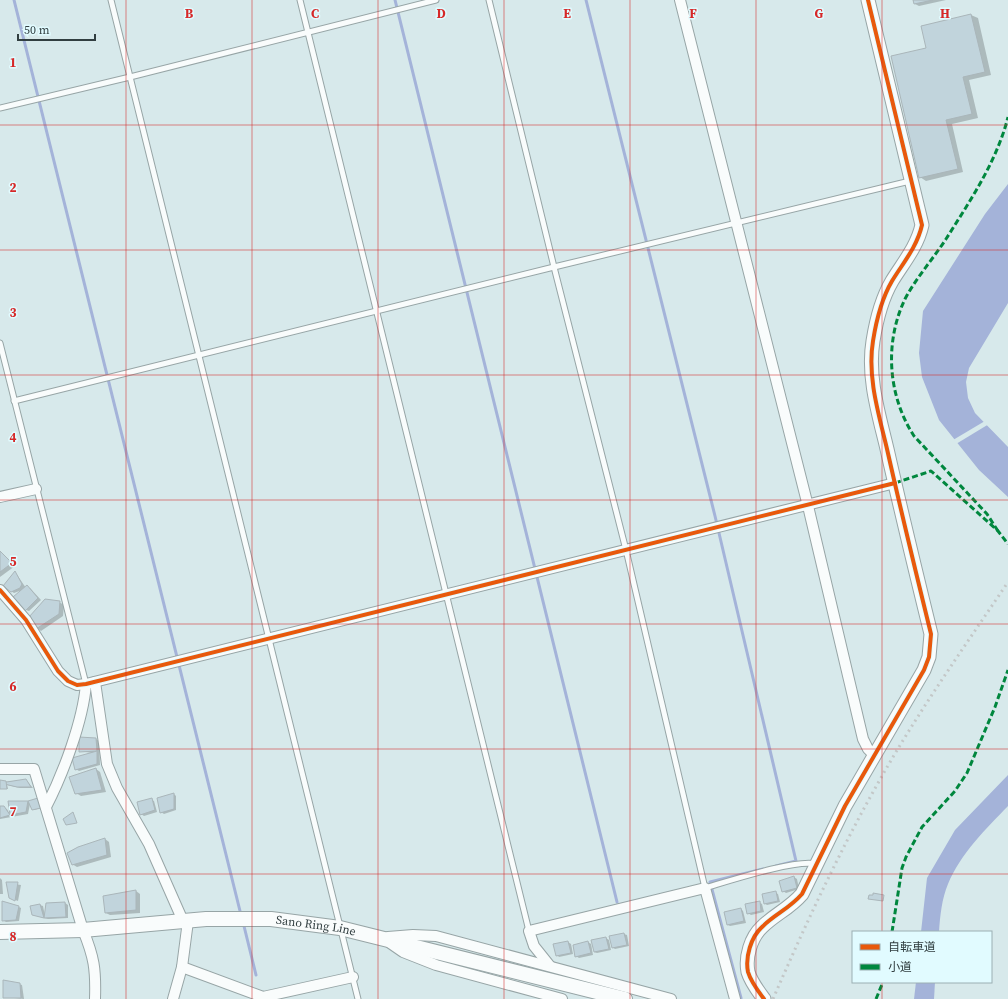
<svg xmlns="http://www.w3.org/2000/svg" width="1008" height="999" font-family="'Source Serif 4','Noto Sans JP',serif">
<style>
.water{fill:#a4b3d9}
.pier{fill:#d7e9eb}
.shadow{fill:#0003}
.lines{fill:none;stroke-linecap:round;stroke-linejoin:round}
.stream{stroke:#a4b3d9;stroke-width:3}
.building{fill:#c1d4dc;stroke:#aab6ba}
.service-casing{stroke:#97a5a6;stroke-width:7}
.minor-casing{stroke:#97a5a6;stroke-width:12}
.tertiary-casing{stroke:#97a5a6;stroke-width:15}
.secondary-casing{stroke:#97a5a6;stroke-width:16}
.service{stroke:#f9fcfc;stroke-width:5}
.minor{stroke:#f9fcfc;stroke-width:10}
.tertiary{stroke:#f9fcfc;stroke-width:13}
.secondary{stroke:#f9fcfc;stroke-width:14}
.rail{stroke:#c3c7c7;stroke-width:3;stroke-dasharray:2 4;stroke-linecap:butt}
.quiet{stroke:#00873e;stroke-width:3;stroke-dasharray:6 3;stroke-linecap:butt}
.cycleway-casing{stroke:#e1fbff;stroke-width:6}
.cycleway{stroke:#e8590c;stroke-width:4}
.grid{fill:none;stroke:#d62828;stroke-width:1;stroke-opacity:0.55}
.labels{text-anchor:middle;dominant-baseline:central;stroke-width:3;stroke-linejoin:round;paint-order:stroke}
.street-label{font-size:12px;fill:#313e40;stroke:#e1fbff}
.grid-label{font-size:13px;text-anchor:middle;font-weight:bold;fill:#d62828;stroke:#e1fbff;stroke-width:3;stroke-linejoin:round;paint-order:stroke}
</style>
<rect width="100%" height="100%" fill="#d7e9eb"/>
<g class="water">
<polygon points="1008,184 1008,303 969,368 966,382 968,398 975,413 1008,447 1008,497 979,470 939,420 922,377 919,353 923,311 985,214"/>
<path d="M1008 775V806C986 829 961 853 948 884 942 898 940 916 939 932H921L927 878 955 830Z"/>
<polygon points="916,982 935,982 934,999 914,999"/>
</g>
<polygon class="pier" points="985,421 989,424 956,444 953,440"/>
<g class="shadow">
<polygon points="914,0 946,0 919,6 915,4"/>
<polygon points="971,15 978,18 991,75 969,80 978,118 952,124 963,172 926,181 920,177 927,49 922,26"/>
<polygon points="0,551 15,566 0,577"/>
<polygon points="15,572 26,588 30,588 41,600 29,611 26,610 22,590 14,593 11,591"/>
<polygon points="59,602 64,605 63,616 41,631 37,628"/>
<polygon points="96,739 99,741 100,765 79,771 76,769 92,753 80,751"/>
<polygon points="96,769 100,772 106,792 81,796 76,793"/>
<polygon points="26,780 33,788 20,788 7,785 8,789 0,789 0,781 5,782"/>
<polygon points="174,794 176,796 176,810 164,814 161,812"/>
<polygon points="38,800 41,808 34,810 30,804 28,814 0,819 0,807 7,809 10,815 9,802 28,802"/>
<polygon points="151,800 154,801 157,812 144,816 141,814"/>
<polygon points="105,839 109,842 111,857 77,867 72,864"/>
<polygon points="794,877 797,879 799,889 786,893 783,891"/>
<polygon points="0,878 2,880 3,894 0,894"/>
<polygon points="7,883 21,885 18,901 13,899"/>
<polygon points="136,891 140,894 140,913 110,915 106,913"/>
<polygon points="776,893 778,894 780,902 767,905 764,903"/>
<polygon points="759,902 762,904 764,912 751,915 748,913"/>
<polygon points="65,903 68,905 68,918 48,919 33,915 40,905 43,906 45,916"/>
<polygon points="19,907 21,908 19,921 6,922 3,920"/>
<polygon points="741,909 743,911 746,923 730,926 728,925"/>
<polygon points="624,934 627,935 629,946 615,949 612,947"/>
<polygon points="606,938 609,940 611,950 597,953 594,952"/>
<polygon points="568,942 571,944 573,954 559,957 557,955"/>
<polygon points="588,942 591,944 593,955 579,958 576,956"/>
<polygon points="19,984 22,985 24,999 4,997"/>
</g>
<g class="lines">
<g class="stream">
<polyline points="14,0 241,915"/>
<polyline points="395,0 617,902"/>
<polyline points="586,0 715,516 796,861 776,866"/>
<polyline points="243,922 256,975"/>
<polyline points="741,998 710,882 763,869"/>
</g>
</g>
<g class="building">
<polygon points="913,0 933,0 914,4"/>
<polygon points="971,14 985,72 963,77 972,114 946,120 958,169 919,178 891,56 926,48 921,26"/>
<polygon points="0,551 12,563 0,572"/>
<polygon points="15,571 22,584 20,588 11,592 3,586"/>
<polygon points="27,585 38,598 25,611 13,597"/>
<polygon points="45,599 60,601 59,614 36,629 29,617"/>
<polygon points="79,737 96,738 97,751 79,752"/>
<polygon points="97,751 97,764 75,770 72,758"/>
<polygon points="96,768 102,790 75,794 69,777"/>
<polygon points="26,779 31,787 17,787 0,783"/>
<polygon points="0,780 6,781 7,789 0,789"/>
<polygon points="174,793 174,809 160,813 157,798"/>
<polygon points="38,798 41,808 32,810 28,801"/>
<polygon points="152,798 155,810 140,815 137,802"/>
<polygon points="8,801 28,801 26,812 10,815"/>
<polygon points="0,806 4,806 10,815 0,818"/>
<polygon points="73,812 77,823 66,825 63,819"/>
<polygon points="105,838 107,855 72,865 67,853 78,847"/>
<polygon points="794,876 797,888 782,892 779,881"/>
<polygon points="6,882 18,882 15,901 9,898"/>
<polygon points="136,890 136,910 105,913 103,896"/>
<polygon points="776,891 778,901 764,904 762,894"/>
<polygon points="873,893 884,895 883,901 868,899 869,895 873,895"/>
<polygon points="2,901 19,906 16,920 2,921"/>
<polygon points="760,901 761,911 747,914 745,904"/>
<polygon points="65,902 66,917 44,918 46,903"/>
<polygon points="40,904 44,918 32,915 30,906"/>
<polygon points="741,908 744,921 727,925 724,912"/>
<polygon points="624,933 627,945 612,948 609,936"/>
<polygon points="606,937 609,949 594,952 591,940"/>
<polygon points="568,941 571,953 556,956 553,944"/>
<polygon points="588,941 591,953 575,957 573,945"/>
<polygon points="3,980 20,983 21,998 3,998"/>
</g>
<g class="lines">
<defs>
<g id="service">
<polyline points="111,0 358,999"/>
<polyline points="300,0 529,931"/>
<path d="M489 0 554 267 626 550 705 888C729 881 796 859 816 864"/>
<polyline points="0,108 130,77 436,0"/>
<polyline points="0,343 86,684"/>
<polyline points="14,401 554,267 910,181"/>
</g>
<g id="minor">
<polyline points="680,0 808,506 863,739 868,749 874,755"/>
<polyline points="0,497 36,489"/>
<polyline points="0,590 26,620 58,671 68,681 77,685 86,684 895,483"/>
<polyline points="95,682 107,764 117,788 149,844 183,921"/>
<path d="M0 769H34L83 930C94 957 96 969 95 999"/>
<path d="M46 807C63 774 83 721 86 684"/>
<polyline points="388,937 413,935 436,936 671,999"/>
<polyline points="390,943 403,952 436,965 562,999"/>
<polyline points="550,966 534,946 529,931 705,888 735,999"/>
<polyline points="182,967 263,997 353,977"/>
<polyline points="173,999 182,967 188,921"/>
</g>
<path id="tertiary" d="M764 999C758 991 751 982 748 972 745 957 751 937 762 927 775 914 789 909 802 894L845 806 924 670 929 657 931 634C916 573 901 511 887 449 879 415 867 377 873 341 876 322 882 298 892 281 903 263 917 247 922 225L868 0"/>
<g id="secondary">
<path id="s1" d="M0 932 83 930 206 919H271L340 928 625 999"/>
</g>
</defs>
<use href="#service" class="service-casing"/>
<use href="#minor" class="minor-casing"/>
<use href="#tertiary" class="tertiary-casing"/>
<use href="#secondary" class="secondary-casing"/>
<use href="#service" class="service"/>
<use href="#minor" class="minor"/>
<use href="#tertiary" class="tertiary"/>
<use href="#secondary" class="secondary"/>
<path class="rail" d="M773 999C806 923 841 848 882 776 920 709 965 646 1008 582"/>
<g class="quiet">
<polyline points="895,483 931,471 998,531 1008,544"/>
<path d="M998 531 987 514 914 436C888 396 884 343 905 299 916 278 933 259 946 239 970 201 997 161 1008 117"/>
<polyline points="892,932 902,868 906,857 922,827 955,791 967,773 995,707 1008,670"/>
<polyline points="876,999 883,982"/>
</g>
<defs>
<g id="cycleway">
<polyline points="0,590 26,620 58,671 68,681 77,685 86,684 895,483"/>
<path d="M764 999C758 991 751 982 748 972 745 957 751 937 762 927 775 914 789 909 802 894L845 806 924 670 929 657 931 634C916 573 901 511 887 449 879 415 867 377 873 341 876 322 882 298 892 281 903 263 917 247 922 225L868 0"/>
</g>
</defs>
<use href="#cycleway" class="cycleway-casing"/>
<use href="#cycleway" class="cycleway"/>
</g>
<path class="grid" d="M126 0V999M252 0V999M378 0V999M504 0V999M630 0V999M756 0V999M882 0V932M0 125H1008M0 250H1008M0 375H1008M0 500H1008M0 624H1008M0 749H1008M0 874H1008M882 982V999"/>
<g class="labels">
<g class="street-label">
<text stroke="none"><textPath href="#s1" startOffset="317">Sano Ring Line</textPath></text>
</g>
</g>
<g class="grid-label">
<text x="189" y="18">B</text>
<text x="315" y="18">C</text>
<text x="441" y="18">D</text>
<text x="567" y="18">E</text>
<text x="693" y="18">F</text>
<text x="819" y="18">G</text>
<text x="945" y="18">H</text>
<text x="13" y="67">1</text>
<text x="13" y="192">2</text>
<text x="13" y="317">3</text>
<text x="13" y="442">4</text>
<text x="13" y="566">5</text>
<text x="13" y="691">6</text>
<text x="13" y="816">7</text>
<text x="13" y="941">8</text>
</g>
<rect x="852" y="931" width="140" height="52" fill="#e1fbff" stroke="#9bafb3"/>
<rect x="860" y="944" width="20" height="6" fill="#e8590c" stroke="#9bafb3"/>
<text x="888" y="951" font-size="12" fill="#313e40">自転車道</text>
<rect x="860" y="964" width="20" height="6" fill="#00873e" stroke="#9bafb3"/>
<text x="888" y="971" font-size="12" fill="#313e40">小道</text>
<path d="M18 34v6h77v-6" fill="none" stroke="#313e40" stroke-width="2"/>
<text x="24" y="34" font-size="12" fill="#313e40" stroke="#e1fbff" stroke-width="3" paint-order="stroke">50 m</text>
</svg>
